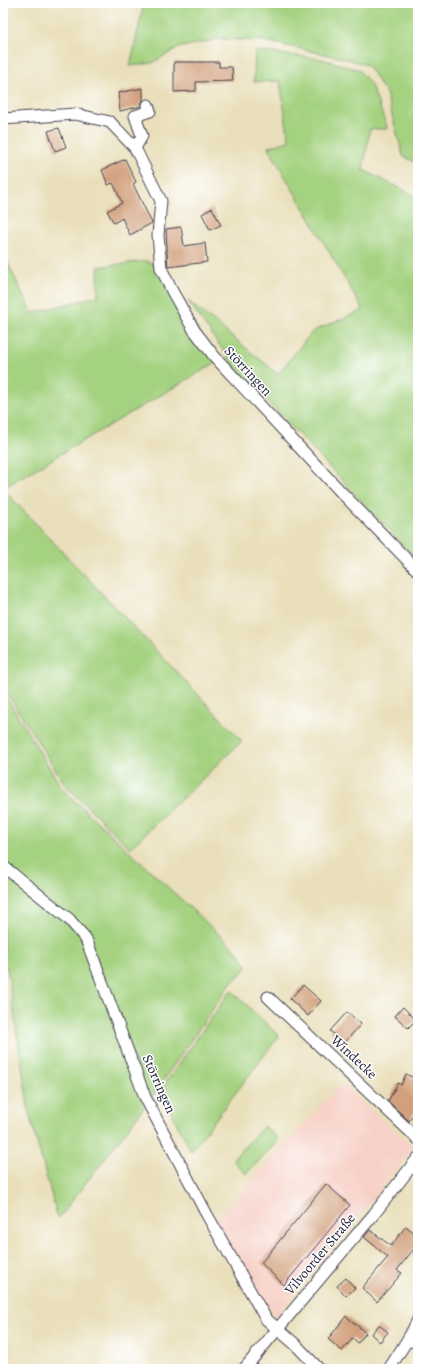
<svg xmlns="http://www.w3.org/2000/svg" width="421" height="1372" font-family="Alegreya,serif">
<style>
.built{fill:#f7d1c7}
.green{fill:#a4d280;stroke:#637a5e}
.building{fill:#d2a07d}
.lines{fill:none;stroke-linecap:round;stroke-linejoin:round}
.minor-casing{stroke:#403e4e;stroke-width:13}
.minor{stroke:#fff;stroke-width:11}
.labels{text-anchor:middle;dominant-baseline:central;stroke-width:3;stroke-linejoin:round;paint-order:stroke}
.street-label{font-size:14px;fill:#22223b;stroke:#fff}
</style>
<rect width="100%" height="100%" fill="#fff"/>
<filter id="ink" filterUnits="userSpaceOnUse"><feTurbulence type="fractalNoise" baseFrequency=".025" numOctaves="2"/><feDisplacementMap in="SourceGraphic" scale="8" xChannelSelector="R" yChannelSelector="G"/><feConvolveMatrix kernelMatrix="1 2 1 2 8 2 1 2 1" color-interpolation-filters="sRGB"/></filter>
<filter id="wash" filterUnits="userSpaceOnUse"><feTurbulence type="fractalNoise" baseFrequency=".012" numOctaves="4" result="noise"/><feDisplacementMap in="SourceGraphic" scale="16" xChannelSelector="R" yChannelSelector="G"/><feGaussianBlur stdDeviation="0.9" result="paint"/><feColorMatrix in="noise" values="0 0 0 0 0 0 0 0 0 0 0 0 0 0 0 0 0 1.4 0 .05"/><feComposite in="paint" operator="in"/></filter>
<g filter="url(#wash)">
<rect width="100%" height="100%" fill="#e9dfba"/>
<polygon class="built" points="341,1084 414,1148 276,1317 265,1303 216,1219"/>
<g class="green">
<polygon points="144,3 418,3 418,164 403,156 386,93 367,65 343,58 264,41 218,39 178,48 152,63 130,66"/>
<polygon points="255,51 322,59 359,70 371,85 388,129 370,129 363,170 418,197 418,561 235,367 187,300 278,374 313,331 363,310 268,147 289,141 280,81 254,82"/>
<polygon points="3,243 8,264 32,313 98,296 98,267 146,261 161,268 217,362 3,488"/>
<polygon points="3,489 242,741 130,848 66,786 3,687"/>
<polygon points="3,692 63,790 239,953 248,967 230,984 149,1101 89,937 3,862"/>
<polygon points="3,870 79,933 146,1105 58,1219 29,1113 7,967 3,970"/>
<polygon points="231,990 279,1036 191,1151 160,1091"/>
<polygon points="264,1126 279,1140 246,1174 232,1160"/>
</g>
<g id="blocks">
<g class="building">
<polygon points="174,62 219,62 219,67 232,67 233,81 196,82 196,91 174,92"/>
<polygon points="143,88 143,100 141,106 120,111 118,93"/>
<polygon points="59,128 66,147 55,151 48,131"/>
<polygon points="125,159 136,182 133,184 152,223 130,235 122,218 114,223 107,211 122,203 113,183 108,185 102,170"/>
<polygon points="212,208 221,225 210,230 202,214"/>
<polygon points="181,227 184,246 205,243 207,262 168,267 166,229"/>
<polygon points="303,985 321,1001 308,1016 290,999"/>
<polygon points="403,1007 416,1020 408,1028 395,1016"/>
<polygon points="347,1012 361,1024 344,1043 330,1031"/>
<polygon points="406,1074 418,1080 418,1107 409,1121 388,1101 398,1083 401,1085"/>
<polygon points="326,1184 350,1205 284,1285 261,1263"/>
<polygon points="406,1226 418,1236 418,1244 397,1270 402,1273 377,1302 362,1288 388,1257 364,1237 370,1230 391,1246"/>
<polygon points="346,1278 355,1288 346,1296 337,1286"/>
<polygon points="346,1316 366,1333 358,1343 353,1338 342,1351 328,1339"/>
<polygon points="379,1325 388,1332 380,1342 371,1334"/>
</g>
</g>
</g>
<g filter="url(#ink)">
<use href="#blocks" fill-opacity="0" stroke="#403e4e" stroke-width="1"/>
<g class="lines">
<defs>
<g id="minor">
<polyline points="3,119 75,114 110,122 135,148 161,201 158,235 161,268 172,291 194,330 214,356 341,492 418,571"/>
<polyline points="135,148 142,136 135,116 150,111 148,105"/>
<polyline points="3,866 69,919 86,939 145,1097 206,1213 266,1319 295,1344 319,1369"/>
<polyline points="268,997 418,1139"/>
<polyline points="408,1339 418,1344"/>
<polyline points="244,1369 374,1214 418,1158"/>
<polyline points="389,1369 408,1339 418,1320"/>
</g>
</defs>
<use href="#minor" class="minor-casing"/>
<use href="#minor" class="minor"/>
</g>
</g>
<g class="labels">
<g class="street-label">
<text transform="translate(248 371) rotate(47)">Störringen</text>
<text transform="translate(354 1057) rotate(43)">Windecke</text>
<text transform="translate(159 1084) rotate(66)">Störringen</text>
<text transform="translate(320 1254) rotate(-50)">Vilvoorder Straße</text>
</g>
</g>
<rect width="421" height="1372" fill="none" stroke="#fff" stroke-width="16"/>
</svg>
